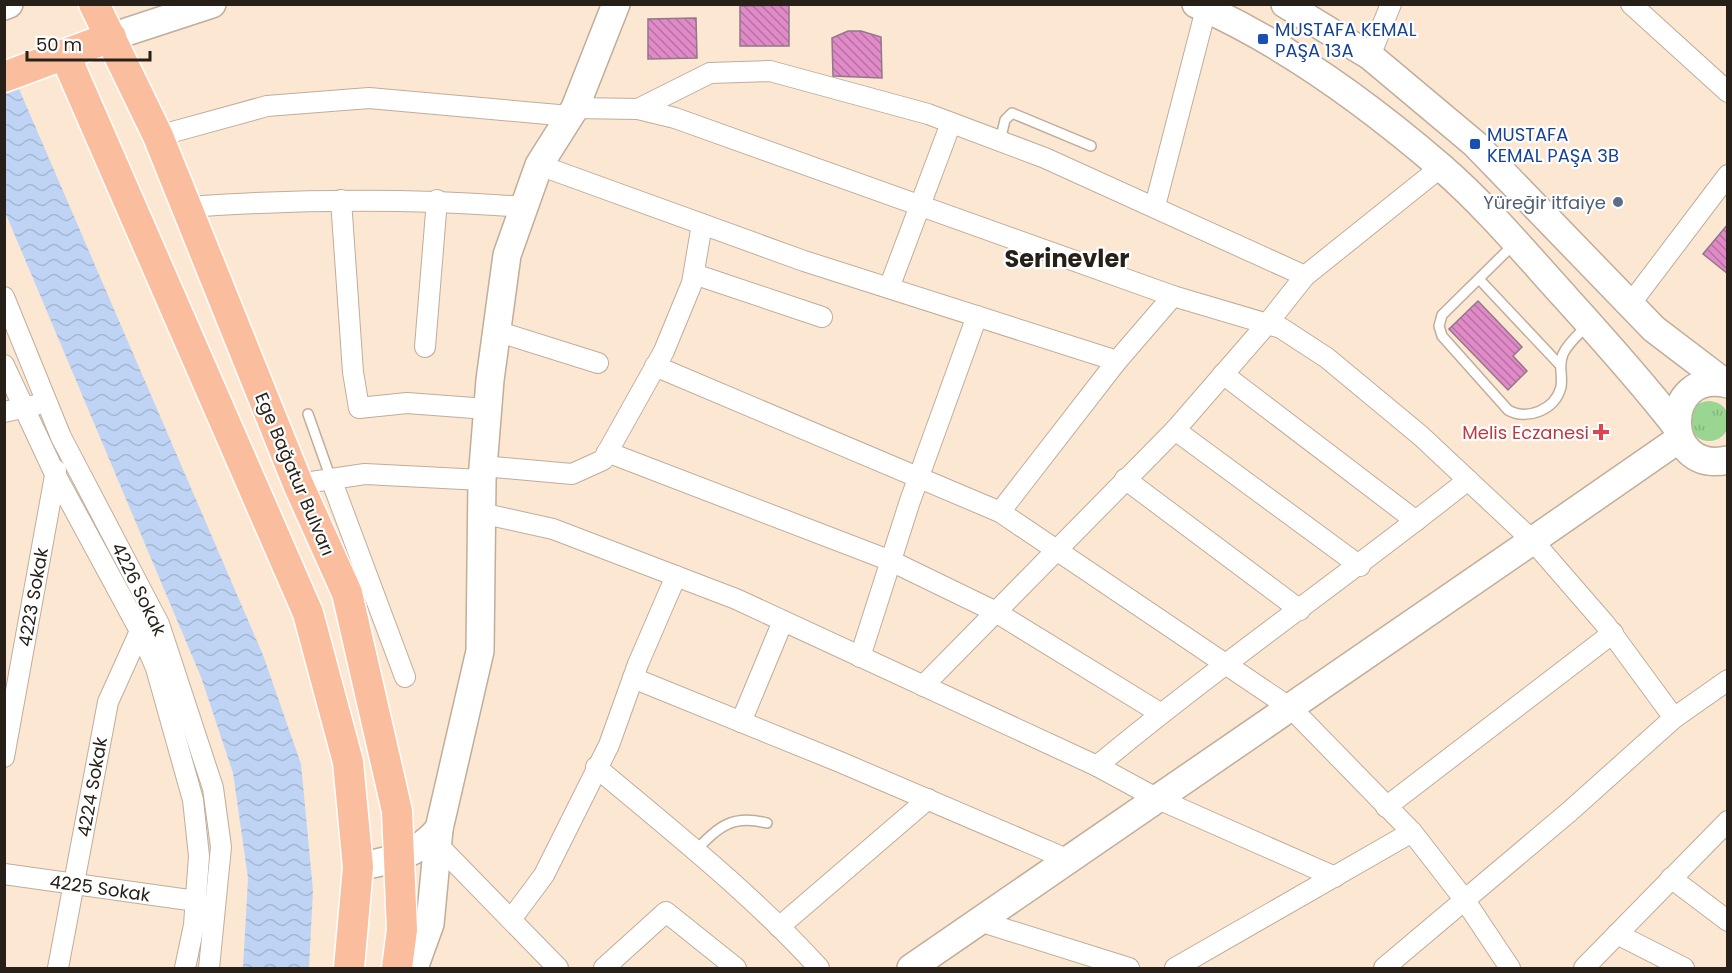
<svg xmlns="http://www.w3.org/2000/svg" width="1732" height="973" font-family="Poppins,sans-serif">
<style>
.grass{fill:url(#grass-tufts)}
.water{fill:url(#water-waves)}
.building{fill:url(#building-back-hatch);stroke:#8f7988;stroke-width:1.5}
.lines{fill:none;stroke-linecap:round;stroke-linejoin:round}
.lane-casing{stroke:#c0ad9a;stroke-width:12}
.street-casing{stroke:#c0ad9a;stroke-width:22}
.secondary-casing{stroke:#c0ad9a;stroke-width:30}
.primary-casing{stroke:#fff;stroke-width:33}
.lane{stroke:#fff;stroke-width:9}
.street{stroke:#fff;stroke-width:20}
.secondary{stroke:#fff;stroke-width:27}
.primary{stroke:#fabe9e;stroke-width:30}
.transit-dot{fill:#1a4fb4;stroke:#fff;stroke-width:2}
.service-dot{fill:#5c6f8a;stroke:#fff;stroke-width:2}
.health-dot{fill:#e0444e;stroke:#fff;stroke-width:2}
.labels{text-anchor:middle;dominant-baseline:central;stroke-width:4.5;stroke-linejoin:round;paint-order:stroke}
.transit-label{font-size:18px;fill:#164399;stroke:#fff;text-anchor:start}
.service-label{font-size:18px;fill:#4e5e75;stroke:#fff;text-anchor:end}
.health-label{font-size:18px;fill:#be3a42;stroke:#fff;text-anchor:end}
.street-label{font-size:18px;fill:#272019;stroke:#fff}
.district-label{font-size:24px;font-weight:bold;fill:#272019;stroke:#fff}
</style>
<defs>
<pattern id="grass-tufts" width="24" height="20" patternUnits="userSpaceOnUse" patternTransform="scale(1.5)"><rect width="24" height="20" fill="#9ad592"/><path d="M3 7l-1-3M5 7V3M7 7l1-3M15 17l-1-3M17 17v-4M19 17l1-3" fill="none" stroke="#85b77d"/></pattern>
<pattern id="water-waves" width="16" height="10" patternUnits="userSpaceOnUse" patternTransform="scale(1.5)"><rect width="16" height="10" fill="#bfd4f5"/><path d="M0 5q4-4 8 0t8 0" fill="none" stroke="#a4b6d1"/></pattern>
<pattern id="building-back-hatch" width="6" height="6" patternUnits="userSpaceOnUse" patternTransform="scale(1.5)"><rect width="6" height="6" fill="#e08bc8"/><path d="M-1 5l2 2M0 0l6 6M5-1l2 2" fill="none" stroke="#b671a2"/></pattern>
</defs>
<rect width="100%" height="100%" fill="#fbe7d2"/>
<circle class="grass" cx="1709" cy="421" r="20"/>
<polygon class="water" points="4,54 263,655 301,764 313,890 309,968 243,968 248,878 233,773 201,677 5,212"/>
<g class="building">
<polygon points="789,5 789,46 740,46 740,6"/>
<polygon points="696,18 697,58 648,59 648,19"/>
<polygon points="848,31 861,31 881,37 882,78 833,76 832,38"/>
<polygon points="1728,224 1728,274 1703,254"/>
<polygon points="1478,301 1522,347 1513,356 1527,371 1508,390 1449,329"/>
</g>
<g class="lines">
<defs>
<g id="lane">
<polyline points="1000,141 1005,120 1012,113 1091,146"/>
<path d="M1514 244 1442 315 1439 326 1442 336 1508 410C1527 421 1555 410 1561 387 1563 375 1558 366 1563 354 1568 343 1579 334 1588 325"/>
<polyline points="1479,279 1559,364"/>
<polyline points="308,414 331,479"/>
<path d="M695 851C719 827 731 814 767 823"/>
</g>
<g id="street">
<polyline points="1631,4 1728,92"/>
<polyline points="1370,56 1391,4"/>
<polyline points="575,108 638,109 675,118 1173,296 1281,328 1327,358 1421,436 1533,541 1605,624 1674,718"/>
<polyline points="638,109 710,73 770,71 928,114 1045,158 1305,276"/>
<polyline points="158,136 267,106 369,98 570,116"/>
<polyline points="539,165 804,261 1117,361"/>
<polyline points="341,200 353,372 359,408 407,403 487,409"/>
<polyline points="1155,206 1206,9"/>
<path d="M187 207C300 199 411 198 524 207"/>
<polyline points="694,274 822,317"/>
<polyline points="889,288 951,123"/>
<polyline points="4,297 61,437 159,624 213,788 221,847 209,968"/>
<polyline points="1631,303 1728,175"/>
<polyline points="496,331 598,363"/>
<polyline points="425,347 437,200"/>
<polyline points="4,365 55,474 140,631 156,668 193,800 199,856 194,925 185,968"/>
<polyline points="655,366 1000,512 1292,709 1412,832 1464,899 1510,968"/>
<polyline points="1223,374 1416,521"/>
<polyline points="4,412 36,405"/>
<polyline points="1175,430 1360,566"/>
<polyline points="607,452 891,561 994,611 1160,713"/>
<polyline points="483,466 572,474 603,460 664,351 692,283 702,224"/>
<polyline points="331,479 405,677"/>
<polyline points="1125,479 1300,610"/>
<polyline points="298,484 365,474 482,480"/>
<polyline points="1000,512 1117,361 1173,296"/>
<polyline points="481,513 553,529 736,599 1097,766 1156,798 1335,877"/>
<polyline points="860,657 910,501 977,316"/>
<polyline points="633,678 840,762 1069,860"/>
<polyline points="923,686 1175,430 1267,324 1305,276 1441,167"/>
<polyline points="741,722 783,621"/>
<polyline points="4,757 56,470"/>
<path d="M1097 766C1217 666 1346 577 1468 480"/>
<path d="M596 767C672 831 752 894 819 968"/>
<polyline points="1386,807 1613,633"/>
<polyline points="437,844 558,968"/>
<polyline points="4,874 196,901"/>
<polyline points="1671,878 1728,921"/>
<polyline points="512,918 544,875 609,745 638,664 676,576"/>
<polyline points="979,921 1129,968"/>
<polyline points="779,927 928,799"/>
<polyline points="1617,934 1684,968"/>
<polyline points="58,968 108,702 140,631 145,629"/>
<polyline points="604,968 666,912 736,968"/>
<polyline points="1175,968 1412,832"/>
<polyline points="1384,968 1569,812 1674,718 1728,680"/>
<polyline points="1584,968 1728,821"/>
</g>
<g id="secondary">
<path d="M1196 4C1282 42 1370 106 1441 167 1487 207 1526 254 1566 298 1604 340 1641 381 1676 426"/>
<polyline points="1285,4 1370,56 1475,144 1654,329 1725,383"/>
<polyline points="4,6 9,4"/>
<polyline points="111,37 212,4"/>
<path d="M1728 384C1661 368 1660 475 1728 460"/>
<path d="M358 867C391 860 415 857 439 829"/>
<polyline points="414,968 430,924 439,829 480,651 482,480 490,380 507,255 539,165 575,108 616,4"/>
<path d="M911 968C1166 791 1424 617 1679 439"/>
</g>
<g id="primary">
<polyline points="94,4 158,136 298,484 347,593 397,811 402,930 397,968"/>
<polyline points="65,55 308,613 348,762 358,867 349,968"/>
<polyline points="4,77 111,37"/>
</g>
</defs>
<use href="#lane" class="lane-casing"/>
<use href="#street" class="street-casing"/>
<use href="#secondary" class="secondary-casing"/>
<use href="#primary" class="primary-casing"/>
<use href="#lane" class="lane"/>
<use href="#street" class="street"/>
<use href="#secondary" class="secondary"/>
<use href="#primary" class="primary"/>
</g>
<g class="transit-dot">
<rect x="1257" y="33" width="12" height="12" rx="3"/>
<rect x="1469" y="138" width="12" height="12" rx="3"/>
</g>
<circle class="service-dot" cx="1618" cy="202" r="6"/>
<path class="health-dot" d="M1598 423h6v6h6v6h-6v6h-6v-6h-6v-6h6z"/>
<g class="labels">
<g class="transit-label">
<text x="1275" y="29">MUSTAFA KEMAL<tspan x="1275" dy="21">PAŞA 13A</tspan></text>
<text x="1487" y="134">MUSTAFA<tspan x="1487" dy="21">KEMAL PAŞA 3B</tspan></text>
</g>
<g class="service-label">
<text x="1606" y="202">Yüreğir itfaiye</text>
</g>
<g class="health-label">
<text x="1589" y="432">Melis Eczanesi</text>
</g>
<g class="street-label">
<text transform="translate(295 474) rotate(67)">Ege Bağatur Bulvarı</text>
<text transform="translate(139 589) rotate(64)">4226 Sokak</text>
<text transform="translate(33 597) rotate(-80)">4223 Sokak</text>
<text transform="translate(92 787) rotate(-80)">4224 Sokak</text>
<text transform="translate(100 888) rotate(8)">4225 Sokak</text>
</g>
<g class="district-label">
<text x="1067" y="258">Serinevler</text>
</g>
</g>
<rect width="1732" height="973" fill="none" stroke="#272019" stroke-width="12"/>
<path d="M27 51v9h123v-9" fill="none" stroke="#272019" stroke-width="3"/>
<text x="36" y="51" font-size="18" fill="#272019" stroke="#ffffff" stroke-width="4.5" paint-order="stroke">50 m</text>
</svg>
